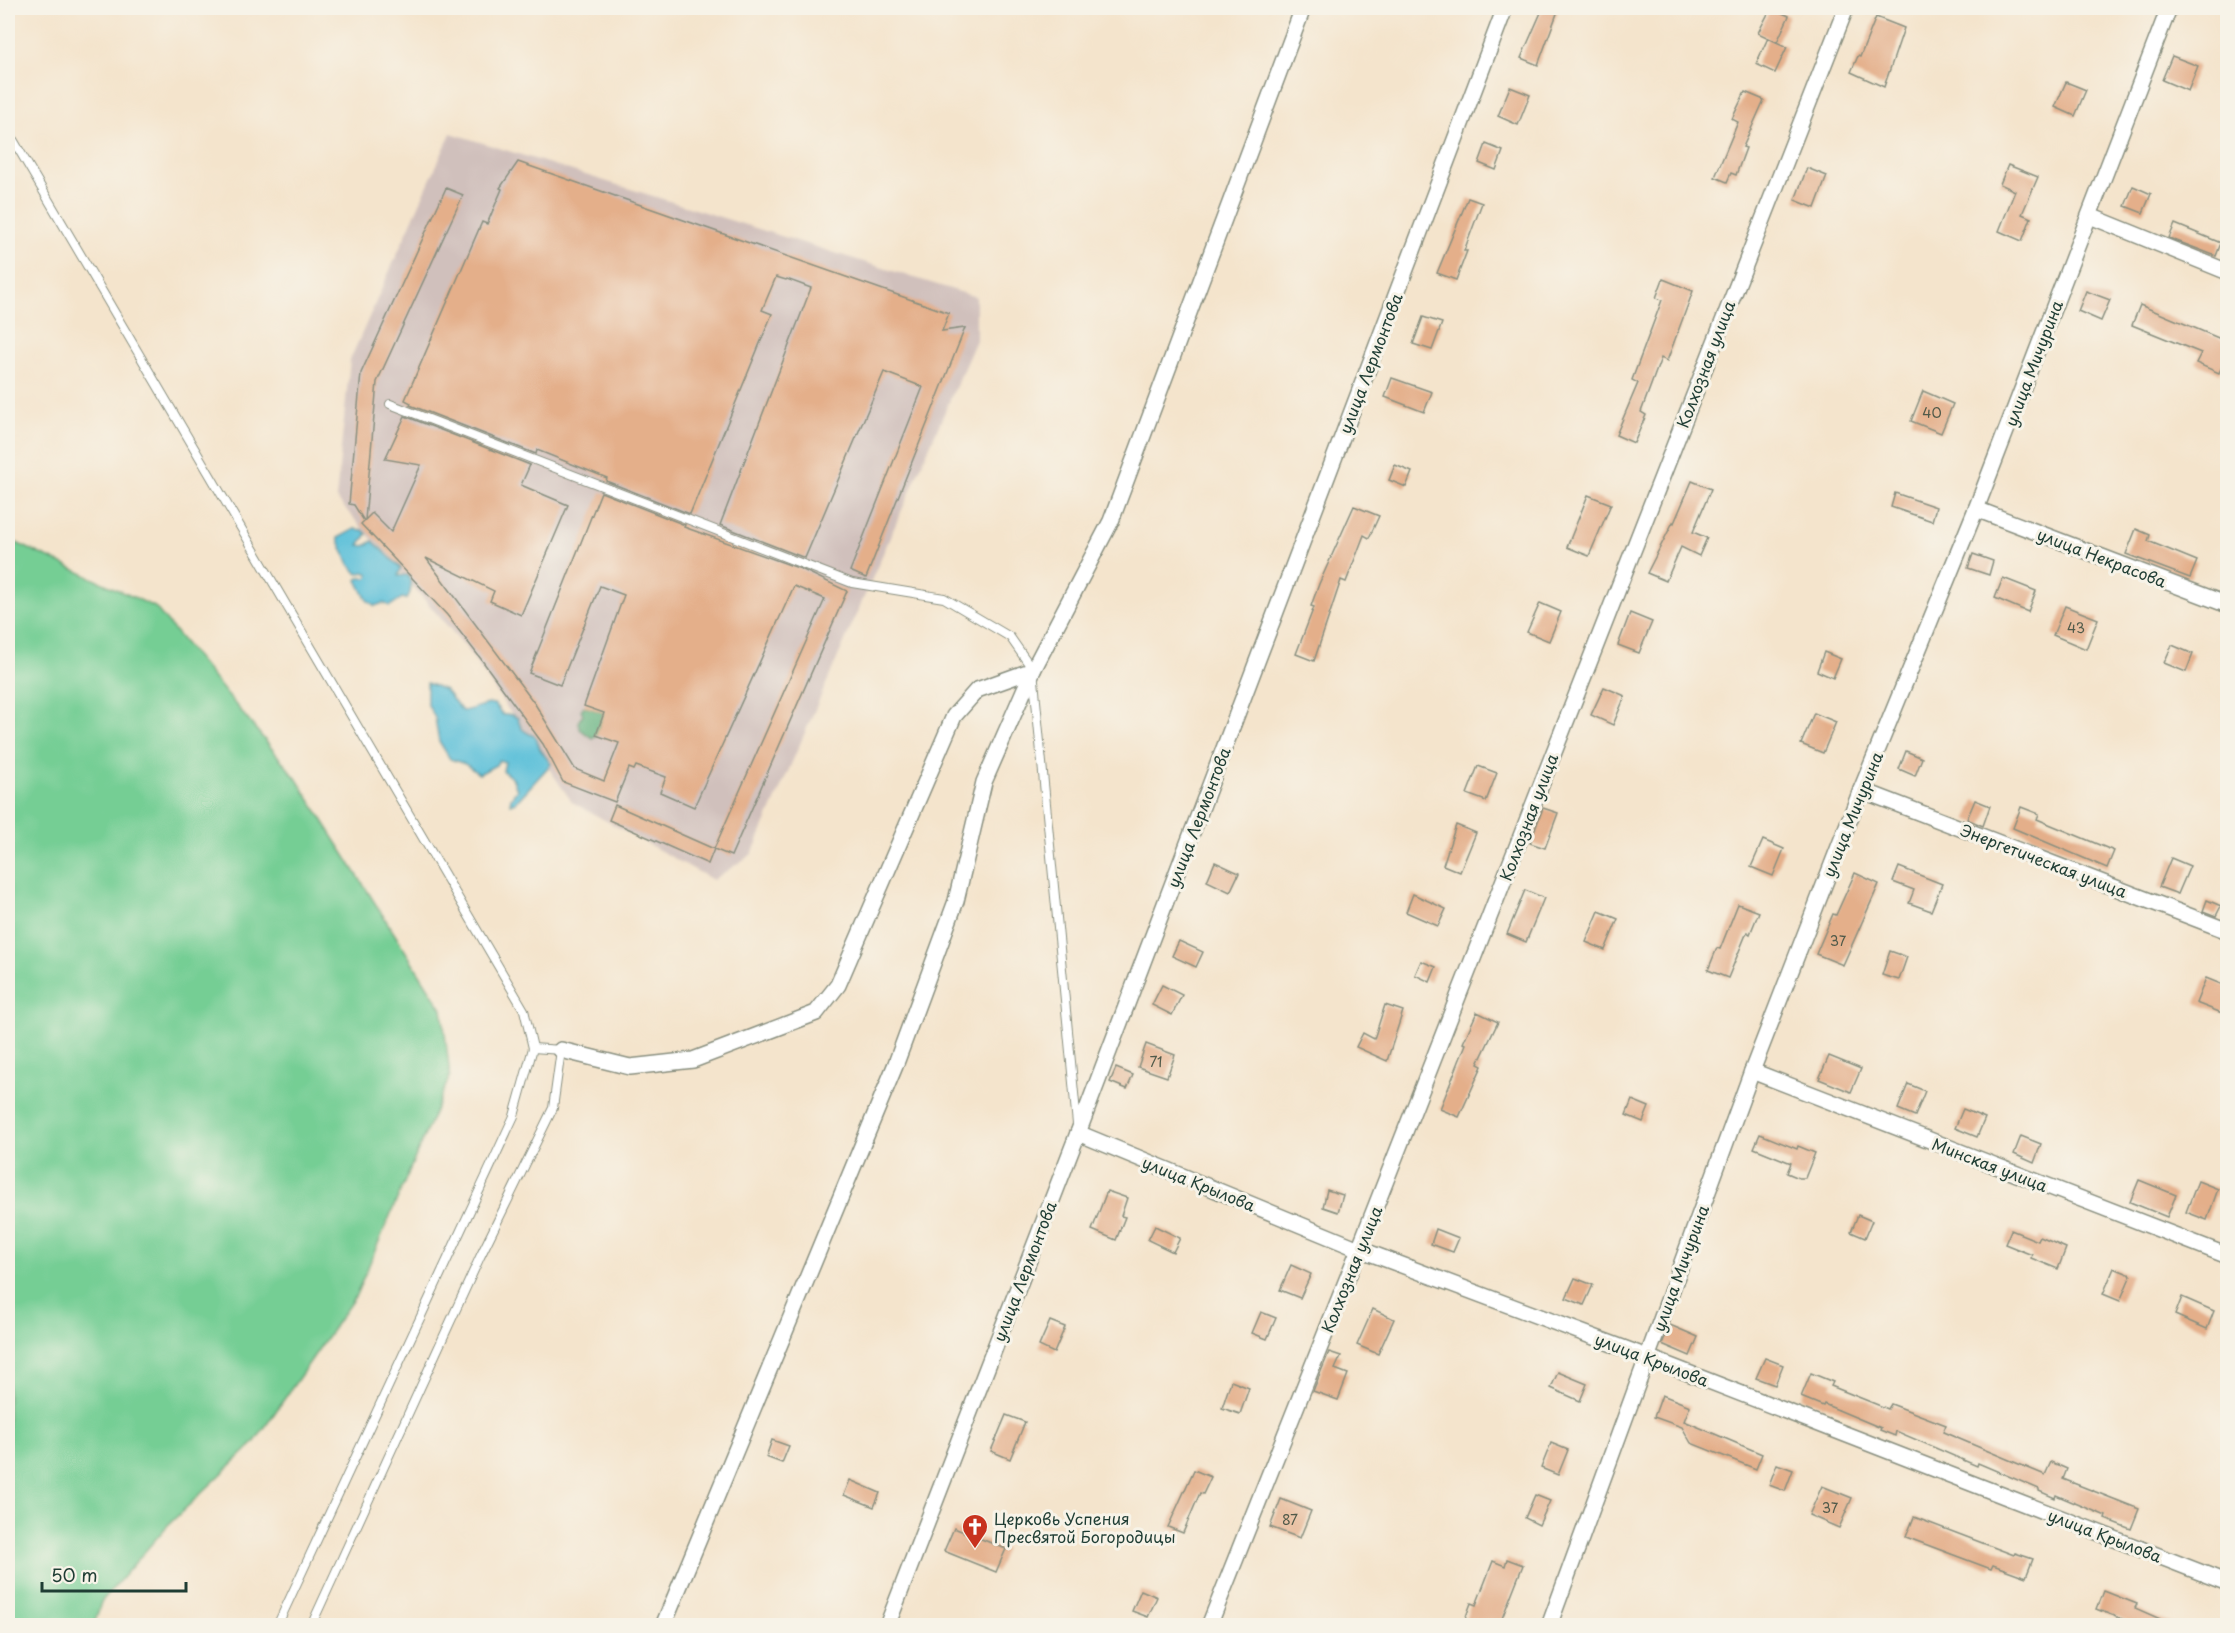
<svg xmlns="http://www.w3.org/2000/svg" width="2235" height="1633" font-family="'Playpen Sans',sans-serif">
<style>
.industrial{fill:#d0c0bc}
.green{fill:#75ce94;stroke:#4a8664;stroke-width:1.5}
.forest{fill:#60b17e;stroke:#407759;stroke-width:1.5}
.water{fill:#5bc0d9;stroke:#3d7e86;stroke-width:1.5}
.building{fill:#e4af8a}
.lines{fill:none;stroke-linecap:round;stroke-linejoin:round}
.service-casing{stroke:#8a9080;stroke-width:10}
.minor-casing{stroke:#8a9080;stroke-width:18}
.service{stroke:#fff;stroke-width:8}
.minor{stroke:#fff;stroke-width:15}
.labels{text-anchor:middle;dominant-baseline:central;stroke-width:6;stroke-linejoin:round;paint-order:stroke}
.number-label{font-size:14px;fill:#505a4a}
.street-label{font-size:16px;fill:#1f3d34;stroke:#f7f3e8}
.poi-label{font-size:16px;fill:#1f3d34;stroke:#f7f3e8;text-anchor:start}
</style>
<rect width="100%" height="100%" fill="#f7f3e8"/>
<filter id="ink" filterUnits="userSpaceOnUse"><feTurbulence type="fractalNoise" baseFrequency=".0167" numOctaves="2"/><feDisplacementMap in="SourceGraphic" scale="12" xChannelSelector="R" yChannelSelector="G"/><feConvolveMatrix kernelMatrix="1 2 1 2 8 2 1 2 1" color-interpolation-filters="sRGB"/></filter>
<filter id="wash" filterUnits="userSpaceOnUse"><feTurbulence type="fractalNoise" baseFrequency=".008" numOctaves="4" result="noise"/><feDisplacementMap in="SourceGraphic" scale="24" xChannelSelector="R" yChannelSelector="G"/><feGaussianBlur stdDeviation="1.35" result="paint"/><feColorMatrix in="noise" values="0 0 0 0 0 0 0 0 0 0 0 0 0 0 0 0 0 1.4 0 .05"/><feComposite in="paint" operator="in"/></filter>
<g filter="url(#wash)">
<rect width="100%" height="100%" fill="#f4e4cc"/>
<polygon class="industrial" points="451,133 976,297 976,340 752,854 713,880 572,802 464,645 336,498 350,360"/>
<polygon class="green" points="8,539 155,607 296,778 442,1009 450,1076 356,1295 254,1443 167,1526 101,1602 94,1625 8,1625"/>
<polygon class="forest" points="584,706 604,713 596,735 592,738 580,729 578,722 583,714 581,710"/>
<g class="water">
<path d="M355 529 363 530 367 534 359 545 365 546 373 541 401 568 398 576 408 575C412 583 412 593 406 599L402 598 390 606 383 603 375 606 367 600 357 580 359 578H367L369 574 364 572 358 574 349 564 338 538Z"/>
<path d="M427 683 445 690 462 711C474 710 482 703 494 704L503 715H512L518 718C520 731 526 732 536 737L540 749 551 764 516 802 510 804 511 798 517 790 513 779 503 771 505 762 499 760 496 765 479 774 465 764 450 759 439 741 435 718 427 703Z"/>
</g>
<g id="blocks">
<g class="building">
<polygon points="1543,8 1559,8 1538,65 1521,58"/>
<polygon points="1771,8 1789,16 1777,42 1758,33"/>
<polygon points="1876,17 1904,28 1884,87 1851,72 1858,56 1860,57"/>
<polygon points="1768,38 1787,47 1775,73 1756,64"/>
<polygon points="2172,56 2198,66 2188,91 2162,80"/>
<polygon points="2066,82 2086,90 2075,116 2055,107"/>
<polygon points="1510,87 1530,95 1518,125 1498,116"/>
<polygon points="1745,92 1764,100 1743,147 1746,148 1736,175 1731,173 1727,182 1715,177 1738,122 1732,119"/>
<polygon points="1486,144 1503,151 1496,170 1479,163"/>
<polygon points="518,162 949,313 942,331 965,328 866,578 850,571 923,387 884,372 805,558 720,525 811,288 787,279 786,280 776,277 762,310 772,314 690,514 606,481 607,478 537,450 536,454 410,405 411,403 405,400 482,222 487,224 502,189 500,188"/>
<polygon points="2008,165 2038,177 2022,214 2031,218 2022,241 1999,231 2015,191 2000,184"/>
<polygon points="1807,168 1827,176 1815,208 1795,200"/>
<polygon points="2133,186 2151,194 2143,213 2125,206"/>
<polygon points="446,188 463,195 377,382 365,520 372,513 391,532 421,465 385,459 405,416 530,465 521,485 568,505 521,615 490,601 494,591 426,558 535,704 575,769 604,781 619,743 596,735 604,713 584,706 624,595 600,586 560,685 529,673 601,492 685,525 684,527 801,569 847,591 731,856 714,849 825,599 794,586 694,807 660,792 666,777 636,766 634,770 629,768 615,802 563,782 543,744 481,659 447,615 361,524 364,521 354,505 349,504 361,373"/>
<polygon points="1468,198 1482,203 1464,251 1467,251 1456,280 1437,273"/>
<polygon points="2175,224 2221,243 2216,256 2169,238"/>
<polygon points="1663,279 1693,291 1667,361 1661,358 1641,412 1646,415 1634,443 1616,435 1638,383 1632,380 1662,300 1656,298"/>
<polygon points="2086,291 2110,300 2101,321 2078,311"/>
<polygon points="2140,305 2228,342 2228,353 2219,373 2196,363 2201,353 2132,325"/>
<polygon points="1423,317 1442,323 1432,350 1413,344"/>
<polygon points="1392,378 1432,392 1424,412 1385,397"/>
<polygon points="1923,391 1953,404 1941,433 1911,421"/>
<polygon points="1395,465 1412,472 1406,487 1389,480"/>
<polygon points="1692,481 1711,489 1693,532 1707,538 1699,556 1681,547 1666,581 1647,573 1673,522 1674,523"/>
<polygon points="1895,493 1936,507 1932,521 1891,507"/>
<polygon points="1588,495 1611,504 1589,556 1567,547"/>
<polygon points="1354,506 1379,516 1369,538 1364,535 1346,582 1341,580 1314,661 1296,654 1314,607 1311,606 1319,584"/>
<polygon points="2136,529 2150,535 2148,541 2197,561 2190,578 2126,554"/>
<polygon points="1973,554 1993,561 1989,575 1968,568"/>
<polygon points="2003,578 2036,591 2028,612 1995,598"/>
<polygon points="1540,603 1561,612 1549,641 1527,632"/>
<polygon points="2065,606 2098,619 2086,649 2053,635"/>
<polygon points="1630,613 1652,622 1639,653 1618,645"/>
<polygon points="2172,645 2193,654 2186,672 2164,663"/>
<polygon points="1824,652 1841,659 1833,678 1817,671"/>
<polygon points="1604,687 1625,696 1613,725 1591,715"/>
<polygon points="1814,713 1836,722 1823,753 1801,744"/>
<polygon points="1906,751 1922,758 1915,776 1899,769"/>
<polygon points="1478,766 1497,773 1486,801 1467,794"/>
<polygon points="1975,800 1990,806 1983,826 1967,819"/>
<polygon points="615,805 714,849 708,864 609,820"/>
<polygon points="2021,807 2039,814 2037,819 2114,851 2107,868 2013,828"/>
<polygon points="1543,808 1558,813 1545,848 1530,843"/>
<polygon points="1456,825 1476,833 1460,872 1443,865"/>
<polygon points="1763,840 1784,849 1773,876 1751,867"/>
<polygon points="2171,858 2190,866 2178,894 2159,887"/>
<polygon points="1215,862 1239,873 1230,892 1207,881"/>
<polygon points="1899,867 1942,884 1931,911 1909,903 1914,890 1893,882"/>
<polygon points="1855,873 1879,884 1843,965 1816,954 1833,914 1836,915"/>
<polygon points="1525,890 1544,898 1526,942 1507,934"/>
<polygon points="1413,894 1446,909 1438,926 1406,912"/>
<polygon points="2207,900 2221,906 2216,916 2203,911"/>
<polygon points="1738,904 1759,912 1750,934 1747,932 1728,978 1708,970 1717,948 1720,949"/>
<polygon points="1599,911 1618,919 1605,950 1586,942"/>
<polygon points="1179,941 1203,952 1196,967 1172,956"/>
<polygon points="1890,951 1907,957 1899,980 1882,975"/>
<polygon points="1421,961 1436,967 1430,982 1415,975"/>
<polygon points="2206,978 2228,987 2228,1001 2222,1013 2196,1003"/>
<polygon points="1162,985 1182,995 1172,1015 1152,1005"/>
<polygon points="1385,1005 1403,1011 1387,1061 1356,1047 1363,1033 1374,1039"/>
<polygon points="1477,1012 1498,1022 1478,1064 1482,1066 1459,1117 1440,1109 1466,1044 1463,1043"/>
<polygon points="1146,1044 1175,1055 1167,1077 1138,1067"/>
<polygon points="1829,1056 1861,1069 1851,1092 1819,1079"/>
<polygon points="1116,1068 1133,1075 1127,1089 1110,1082"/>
<polygon points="1908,1084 1925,1091 1915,1116 1898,1109"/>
<polygon points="1632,1100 1649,1107 1643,1122 1626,1115"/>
<polygon points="1963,1109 1985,1118 1977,1137 1955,1128"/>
<polygon points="1760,1134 1797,1149 1798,1146 1815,1153 1805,1178 1799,1178 1787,1173 1791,1163 1754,1148"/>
<polygon points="2021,1136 2041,1144 2034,1163 2014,1154"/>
<polygon points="2139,1180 2176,1195 2167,1217 2130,1202"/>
<polygon points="2198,1181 2218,1189 2207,1220 2186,1212"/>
<polygon points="1327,1190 1343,1195 1338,1212 1323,1207"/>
<polygon points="1107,1191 1127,1198 1121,1216 1125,1217 1116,1240 1092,1230"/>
<polygon points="1858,1215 1872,1221 1865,1238 1851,1232"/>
<polygon points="1155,1226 1180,1238 1173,1252 1148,1240"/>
<polygon points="1436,1229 1459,1238 1453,1252 1431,1244"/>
<polygon points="2011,1230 2038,1241 2040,1237 2066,1248 2058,1269 2031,1258 2032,1255 2005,1244"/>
<polygon points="1291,1265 1311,1274 1300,1298 1280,1290"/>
<polygon points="2114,1268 2131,1275 2120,1301 2103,1294"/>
<polygon points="1575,1278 1593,1285 1584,1305 1566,1298"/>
<polygon points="2182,1297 2214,1311 2207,1329 2175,1315"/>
<polygon points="1373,1309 1394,1319 1378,1354 1357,1345"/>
<polygon points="1261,1312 1276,1318 1267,1339 1252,1333"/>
<polygon points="1050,1321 1065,1327 1054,1353 1039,1346"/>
<polygon points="1670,1325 1698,1337 1690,1356 1662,1344"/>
<polygon points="1329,1352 1341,1356 1335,1369 1348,1374 1338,1400 1313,1391"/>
<polygon points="1765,1358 1783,1365 1775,1385 1756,1378"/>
<polygon points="1558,1372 1587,1384 1580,1401 1551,1388"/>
<polygon points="1811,1373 1833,1382 1831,1386 1888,1409 1891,1404 1946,1425 1943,1432 2045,1475 2051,1462 2067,1469 2063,1479 2139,1509 2131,1529 2105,1519 2106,1516 2056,1495 2055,1498 2039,1491 2039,1489 1978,1463 1977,1466 1896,1431 1895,1436 1880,1430 1881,1428 1824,1404 1823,1406 1801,1397"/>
<polygon points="1231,1381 1249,1388 1240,1414 1222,1408"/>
<polygon points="1662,1395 1690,1406 1684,1421 1762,1454 1756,1469 1691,1443 1682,1427 1654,1417"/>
<polygon points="1006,1415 1025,1422 1010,1459 991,1451"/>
<polygon points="772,1440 789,1446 782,1463 766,1457"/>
<polygon points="1551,1443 1568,1450 1558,1475 1541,1468"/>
<polygon points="1777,1464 1793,1470 1785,1491 1769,1485"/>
<polygon points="1194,1470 1211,1477 1203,1494 1200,1493 1183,1533 1168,1527"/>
<polygon points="850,1480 880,1493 874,1507 844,1495"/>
<polygon points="1822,1486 1852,1498 1839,1528 1809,1515"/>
<polygon points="1535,1495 1550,1501 1539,1525 1525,1518"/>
<polygon points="1281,1499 1311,1511 1300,1538 1270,1527"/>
<polygon points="1914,1517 2014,1555 2015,1553 2033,1559 2026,1577 1993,1565 1991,1569 1906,1537"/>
<polygon points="954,1528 1006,1549 996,1572 944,1551"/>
<polygon points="1507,1559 1523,1565 1499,1626 1473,1626 1464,1622 1471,1603 1476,1605 1493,1561 1505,1566"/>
<polygon points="1141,1590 1157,1597 1148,1617 1132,1611"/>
<polygon points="2104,1591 2137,1604 2135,1608 2176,1626 2140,1626 2097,1609"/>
</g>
</g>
</g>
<g filter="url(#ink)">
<use href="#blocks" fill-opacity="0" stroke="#8a9080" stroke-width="1.5"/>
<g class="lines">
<defs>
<g id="service">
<polyline points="8,131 524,1010 533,1048 514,1116 277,1626"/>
<polyline points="390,404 852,583 944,598 1010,637 1033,670 1077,1124"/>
<polyline points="311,1626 480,1257 553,1108 561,1050 533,1048"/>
</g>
<g id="minor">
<polyline points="2090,216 2228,272"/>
<polyline points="1976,509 2228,605"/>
<polyline points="1861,790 2228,931"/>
<polyline points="561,1050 630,1067 693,1060 816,1013 838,985 954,716 977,690 1033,670"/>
<polyline points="1752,1071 2228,1256"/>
<polyline points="1078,1133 1359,1249 1647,1357 2228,1583"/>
<polyline points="663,1626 895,1066 956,901 984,782 1033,670 1111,521 1303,8"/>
<polyline points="887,1626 1078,1133 1505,8"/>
<polyline points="1209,1626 1359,1249 1846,8"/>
<polyline points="1549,1626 1752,1071 1861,790 1976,509 2169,8"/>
</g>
</defs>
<use href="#service" class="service-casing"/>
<use href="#minor" class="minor-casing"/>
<use href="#service" class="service"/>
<use href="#minor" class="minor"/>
</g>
</g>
<defs>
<symbol id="church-pin" viewBox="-11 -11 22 30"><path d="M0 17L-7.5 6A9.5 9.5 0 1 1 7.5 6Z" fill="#c8321e" stroke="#f7f3e8"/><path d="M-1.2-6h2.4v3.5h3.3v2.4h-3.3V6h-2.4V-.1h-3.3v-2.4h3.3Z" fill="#fff"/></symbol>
</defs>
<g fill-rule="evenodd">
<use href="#church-pin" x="960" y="1512" width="30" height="40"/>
</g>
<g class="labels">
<g class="number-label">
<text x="1932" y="412">40</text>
<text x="2076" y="627">43</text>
<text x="1838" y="940">37</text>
<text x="1156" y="1061">71</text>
<text x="1830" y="1507">37</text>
<text x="1290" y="1519">87</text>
</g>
<g class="street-label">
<text transform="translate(1370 363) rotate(-69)">улица Лермонтова</text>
<text transform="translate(2033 363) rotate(-69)">улица Мичурина</text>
<text transform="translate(1705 364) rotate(-69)">Колхозная улица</text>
<text transform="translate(2102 557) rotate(21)">улица Некрасова</text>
<text transform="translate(1852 814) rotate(-68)">улица Мичурина</text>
<text transform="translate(1198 817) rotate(-69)">улица Лермонтова</text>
<text transform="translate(1528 817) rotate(-69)">Колхозная улица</text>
<text transform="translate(2044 860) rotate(21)">Энергетическая улица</text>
<text transform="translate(1990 1164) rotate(21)">Минская улица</text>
<text transform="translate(1199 1183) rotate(22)">улица Крылова</text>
<text transform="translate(1680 1268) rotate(-70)">улица Мичурина</text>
<text transform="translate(1351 1269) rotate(-68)">Колхозная улица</text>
<text transform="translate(1024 1271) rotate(-69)">улица Лермонтова</text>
<text transform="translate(1652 1359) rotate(21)">улица Крылова</text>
<text transform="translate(2105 1535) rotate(21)">улица Крылова</text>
</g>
<g class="poi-label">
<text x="994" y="1518">Церковь Успения<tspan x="994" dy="18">Пресвятой Богородицы</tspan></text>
</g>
</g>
<rect width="2235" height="1633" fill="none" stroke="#f7f3e8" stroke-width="30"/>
<path d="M42 1582v9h144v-9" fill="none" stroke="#1f3d34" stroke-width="3"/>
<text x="51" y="1582" font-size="18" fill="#1f3d34" stroke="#f7f3e8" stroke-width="4.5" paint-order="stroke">50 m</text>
</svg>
